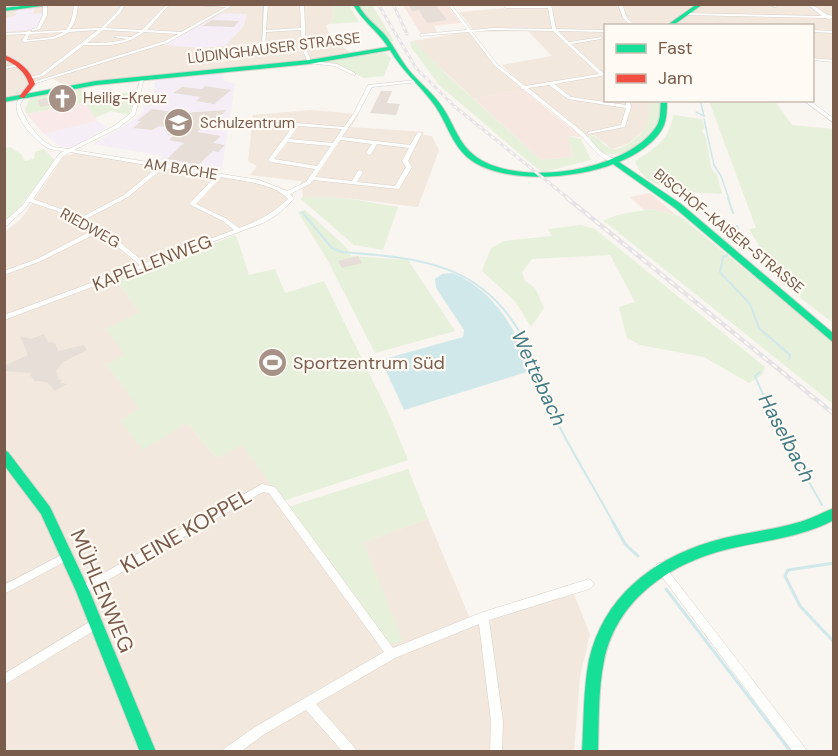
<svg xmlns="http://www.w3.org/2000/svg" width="838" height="756" font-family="'DM Sans',sans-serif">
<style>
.residential{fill:#f2e8de}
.commercial{fill:#f6e8e1}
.education{fill:#f6eef6}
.medical{fill:#fae9e9}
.green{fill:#e7f0db}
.water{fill:#d0e8ea}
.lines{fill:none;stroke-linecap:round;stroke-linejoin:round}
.stream-far2{stroke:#d0e8ea;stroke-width:1.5}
.stream-far1{stroke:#d0e8ea;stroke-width:2}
.stream{stroke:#d0e8ea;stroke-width:3}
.building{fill:#e6ded7}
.street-casing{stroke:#d7d1cb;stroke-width:1}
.fast-casing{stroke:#d9d2cb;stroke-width:2}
.jam-casing{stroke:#d9d2cb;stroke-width:2}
.street{fill:#fefefd;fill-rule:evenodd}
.fast{fill:#16e098;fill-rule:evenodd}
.jam{fill:#f24e42;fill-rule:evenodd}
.rail-far1-casing{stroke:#e6e3e7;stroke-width:3}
.rail-casing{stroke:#e6e3e7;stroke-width:4.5}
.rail-far1{stroke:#fffaf3;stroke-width:1.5;stroke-dasharray:4;stroke-linecap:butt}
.rail{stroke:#fffaf3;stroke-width:2;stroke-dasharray:6;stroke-linecap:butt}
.labels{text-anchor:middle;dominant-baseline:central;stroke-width:4.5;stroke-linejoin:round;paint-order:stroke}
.far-street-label{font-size:15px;fill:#7a5c4d;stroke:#fffaf3}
.far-poi-label{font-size:15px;fill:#7a5c4d;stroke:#fffaf3;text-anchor:start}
.street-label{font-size:18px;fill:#7a5c4d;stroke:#fffaf3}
.poi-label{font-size:18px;fill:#7a5c4d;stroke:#fffaf3;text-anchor:start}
.water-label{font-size:20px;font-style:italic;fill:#437c86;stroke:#fffaf3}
.near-street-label{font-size:21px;fill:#7a5c4d;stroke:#fffaf3}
</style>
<rect width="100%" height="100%" fill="#f9f5f0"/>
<g class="residential">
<polygon points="504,4 833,5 833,60 813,58 812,26 674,26 669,22 655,26 606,26 606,100 650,101 651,116 645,129 628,144 612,149 594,135 588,137 525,87 502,65 552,56 528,31 475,32 459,12 505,8"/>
<polygon points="5,5 333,5 334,16 330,24 326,25 330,38 351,53 306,62 67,87 52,78 29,85 20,97 5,100"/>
<polygon points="468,32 495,65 522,89 474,99 411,41"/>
<polygon points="310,110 359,114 351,127 424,132 423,135 432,136 439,150 418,207 346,198 303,197 301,181 250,175 257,166 248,161 253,115"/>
<polygon points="82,151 260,181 285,189 293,195 291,202 277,214 261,223 116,280 140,312 126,354 107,365 140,408 121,421 187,423 214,455 220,457 242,444 288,507 402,640 363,542 428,519 473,626 573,592 590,634 580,677 574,751 5,752 5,232 22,218 64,156"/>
</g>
<g class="commercial">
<polygon points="403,5 447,5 461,23 434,26 437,32 421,34"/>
<polygon points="522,89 582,137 568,136 573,157 541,160 474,99"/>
<polygon points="650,193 676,215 651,209 644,210 630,197"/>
</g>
<g class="education">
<polygon points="34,8 33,14 44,13 36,29 5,32 4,18 15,16 17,10"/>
<polygon points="223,13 247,14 244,26 225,46 201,48 163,45"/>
<polygon points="222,73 223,80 235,84 222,169 217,173 156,162 164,156 93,144 137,118 143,110 145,95 154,94 155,80"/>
<polygon points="97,121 107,127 73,148 59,145 44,134"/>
</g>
<polygon class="medical" points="85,102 97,121 44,134 27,114"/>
<g class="green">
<polygon points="333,5 349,5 359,22 330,24 334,16"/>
<polygon points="358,5 372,5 394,41 387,42"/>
<polygon points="414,41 446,74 541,160 573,157 568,136 581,139 591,160 543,172 534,166 439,85 411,47 410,42"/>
<polygon points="383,52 391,58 384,76 364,78 343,67 316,63"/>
<polygon points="80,88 95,98 129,92 136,95 129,115 111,111 95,118 85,102 27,114 25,109 30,98"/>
<path d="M650 101H662C661 108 662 117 659 124 647 149 600 172 589 135 599 135 603 147 613 149 618 150 622 147 627 145 645 134 651 121 650 101Z"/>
<polygon points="709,101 775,101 792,125 833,129 833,323 780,282 749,229 756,228"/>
<path d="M673 115 702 119 705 128 702 131 706 138 711 168 717 175 722 194C694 192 645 194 635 161 654 150 671 138 673 115Z"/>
<polygon points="10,147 21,154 25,161 34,159 35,152 44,149 55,161 15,213 5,222 5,148"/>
<polygon points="303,197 346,198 398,207 383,250 354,245 301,199"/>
<path d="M651 209 680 216 830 340 833 344V404L604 221C618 212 634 213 651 209Z"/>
<polygon points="305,210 346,247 351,256 408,260 455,331 375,353 328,261 298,212"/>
<polygon points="581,225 595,229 765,367 762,375 749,383 704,357 640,345 627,338 619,307 635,302 610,255 532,259 522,272 525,281 535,288 544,308 531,327 515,301 482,271 491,248 504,241 552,236 548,229"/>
<polygon points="236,235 249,275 275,269 285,293 324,281 389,414 408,460 283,501 242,445 220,457 214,455 187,423 143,450 121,421 139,408 107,365 125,354 106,329 140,312 116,280"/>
<polygon points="408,469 428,519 363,542 403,641 390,645 288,507"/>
</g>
<path class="water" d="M452 273C493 289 518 330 530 371L404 410 381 360 463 337 464 330 436 288 435 279 442 274Z"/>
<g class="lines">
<g class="stream-far2">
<polyline points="700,100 704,116"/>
<polyline points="696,112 704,116"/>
<polyline points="704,119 714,165 721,176 729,199"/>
</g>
<g class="stream-far1">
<polyline points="728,198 733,213"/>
<path d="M302 212 332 248 342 252C420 258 484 263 524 340 536 361 540 386 550 408 569 448 593 485 614 524"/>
<polyline points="737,226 744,244 741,247"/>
<polyline points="727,255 723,257 720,272 750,304 759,328 790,355 789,359"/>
<polyline points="760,372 755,376 774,420 822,505"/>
</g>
<g class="stream">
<polyline points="613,522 625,544 638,556"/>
<polyline points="834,563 788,570 785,576 800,606 834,642"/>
<polyline points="666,589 791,752"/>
</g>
</g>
<g class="building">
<polygon points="408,4 435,4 447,20 427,23 419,10 412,11"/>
<polygon points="212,20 239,21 234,27 202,26"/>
<polygon points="205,86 231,90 214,104 196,101 201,97 173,93 182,87 202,89"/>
<polygon points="75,91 77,99 40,107 38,100"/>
<polygon points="381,91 392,91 387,103 400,104 396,115 370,113"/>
<polygon points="152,109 181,113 226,110 215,122 209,121 197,132 221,136 213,143 225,145 218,152 213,151 198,165 167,159 184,143 169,140 173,136 167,135 175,129 159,126 152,130 133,128 141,121 137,121"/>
<polygon points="358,256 362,263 342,268 338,261"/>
<polygon points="44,334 48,342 55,343 58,351 84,345 87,350 63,362 56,371 59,380 62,380 60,383 67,384 55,391 47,382 35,381 30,375 32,373 4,371 4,366 28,355 20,336 31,339"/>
</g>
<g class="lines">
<defs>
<g id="street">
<polygon points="22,4 28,4 17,8 15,7"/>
<path d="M74 4H78C77 14 76 22 70 29L101 28 118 11 122 4H125L121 12 105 28 142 30 167 4H170L147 30 181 32 226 7 176 4H235L167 43 30 85V83L165 41 178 34 144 32 133 39 122 43 111 45H84L43 76 30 79V77L41 74 98 30 69 32 62 36 53 39 24 42 22 41 26 34 4 35V33L27 32 29 30 31 32 66 30C72 22 73 14 74 4ZM103 30 140 32 131 37 116 36 114 37 127 39C114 43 101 43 87 43ZM64 32 53 37 27 40 29 34Z"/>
<polygon points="264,4 268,4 266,30 301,28 300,4 304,4 306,48 311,61 337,64 355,73 355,75 353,75 335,66 308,63 302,48 301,30 266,32 265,48 262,49"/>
<path d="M448 4H451L471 30 493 28 552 29 548 8H506L503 4H507V6H548L547 4H551L556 29 606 30V32L558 31 569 42 602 37 601 39 571 44 603 73H605L606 75 554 84 571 97 626 105V100H630L631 107 625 127 588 134V132L621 125 626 108 568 99 549 85 528 88 584 133 600 151 617 161V163C600 161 591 145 580 135 562 118 542 104 523 89H521V87L495 66 469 32 420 36 421 34 467 30ZM493 30 553 31 599 74 525 86 497 64 472 32Z"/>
<polygon points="618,4 622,4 627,18 635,26 631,26 623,18"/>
<polygon points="768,4 774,4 777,6 775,7"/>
<path d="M807 4C817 4 823 16 834 16V18L828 19 826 18 686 15 684 14 686 13 822 16Z"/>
<polygon points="45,5 47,6 47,15 40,29 32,31 32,29 37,28 43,15 43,6"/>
<polygon points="812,30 834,31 834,33 812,32"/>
<polygon points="812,58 834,60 834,62 812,60"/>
<polygon points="19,64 20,64 20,66 4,69 4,67"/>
<path d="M141 77 144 78 135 115 118 128 74 150 259 180 287 191 306 182 315 169 271 162 268 160 293 126H257L255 125V124L297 123 344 127 354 113 368 85 416 80 418 81V82L372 87 358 113 342 137 410 145 418 132 422 133 408 161 412 167 399 189 313 180 310 184 290 194 294 199 293 200 278 214 263 223 4 320V315L140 265 118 247 97 233 41 261 4 275V271L37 259 93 230 57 211 30 202 26 208 4 228V222L22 206 59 154 64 151C59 151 54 150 50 149 37 144 13 117 17 103 18 99 20 98 22 96L24 97 20 105 22 111 28 123 42 140 53 147 69 149 114 126 131 113ZM298 126 342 129 333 143 289 139ZM340 140 372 144 366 153 369 155 371 154 377 144 409 148 402 161 406 167 395 186 357 182 363 172 360 170 358 171 352 181 315 177ZM287 142 331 146 317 166 274 159ZM70 152 158 167 124 195 80 218 61 209 33 199 63 156ZM163 168 216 176 189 204 223 221 234 230 145 263 122 244 84 220 128 197ZM221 177C241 181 274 183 288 199 271 214 261 220 239 228L227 219 196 204Z"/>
<polygon points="803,100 809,100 834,119 834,123"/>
<polygon points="262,484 275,487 393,648 483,612 589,579 592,581 594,584 592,587 589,589 489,620 503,721 502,752 490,752 491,721 479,624 395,658 316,704 355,748 357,752 343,752 306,710 263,735 240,752 223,752 225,748 255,727 384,652 269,493 263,492 85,593 82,595 79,593 77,590 79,587"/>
<polygon points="67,552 70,553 72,556 70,559 4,594 4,585"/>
<polygon points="660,563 663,564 805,748 807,752 793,752 657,570 655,567 657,564"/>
<polygon points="96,618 100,619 101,623 100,627 4,685 4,674"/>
</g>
<g id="fast">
<polygon points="38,4 57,4 4,11 4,8"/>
<path d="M353 4H358C364 17 376 25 385 35 394 46 400 59 408 69 420 84 435 94 445 111 454 126 460 145 475 156 517 188 626 172 656 127 661 120 660 109 661 100H667C667 108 667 118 664 125 657 142 636 155 619 162L681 204 834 334V343L675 208 613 164C577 179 499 185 467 157 451 143 446 120 433 103 418 83 403 72 390 50L309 64 96 85 4 102V98L96 81 309 60 388 47C378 31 362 21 353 4Z"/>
<polygon points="697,4 703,4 672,26 666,26"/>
<polygon points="4,450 8,452 50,507 89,590 156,752 140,752 76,591 41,514 4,465"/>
<path d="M834 508V520C802 537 768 540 733 548 674 561 617 597 604 661 598 690 599 721 598 752H582C584 721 583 690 589 660 603 598 651 560 710 542 738 533 768 531 796 523 809 520 821 513 834 508Z"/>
</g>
<path id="jam" d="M4 55C19 61 30 69 35 84L24 98 19 97 29 84C25 71 16 65 4 59Z"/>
</defs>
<use href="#street" class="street-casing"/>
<use href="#fast" class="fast-casing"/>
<use href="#jam" class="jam-casing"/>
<use href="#street" class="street"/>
<use href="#fast" class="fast"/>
<use href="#jam" class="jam"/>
<defs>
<g id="rail-far1">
<polyline points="378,4 416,68 454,106 569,199"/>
<polyline points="393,4 407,34"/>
</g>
<polyline id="rail" points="567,198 834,414"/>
</defs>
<use href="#rail-far1" class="rail-far1-casing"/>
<use href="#rail" class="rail-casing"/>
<use href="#rail-far1" class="rail-far1"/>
<use href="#rail" class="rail"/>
</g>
<defs>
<symbol id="church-disc" viewBox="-11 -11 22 22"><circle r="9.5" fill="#a69286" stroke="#fffaf3"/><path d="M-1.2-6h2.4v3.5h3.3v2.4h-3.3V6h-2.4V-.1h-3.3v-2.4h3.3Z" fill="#fff"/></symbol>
<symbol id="school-disc" viewBox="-11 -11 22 22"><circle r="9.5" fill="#a69286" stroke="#fffaf3"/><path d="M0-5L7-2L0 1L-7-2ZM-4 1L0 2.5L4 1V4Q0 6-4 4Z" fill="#fff"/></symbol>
<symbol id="stadium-disc" viewBox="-11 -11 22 22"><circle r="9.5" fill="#a69286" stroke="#fffaf3"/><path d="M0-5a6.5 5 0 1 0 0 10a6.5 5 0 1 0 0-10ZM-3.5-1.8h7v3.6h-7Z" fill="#fff"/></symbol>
</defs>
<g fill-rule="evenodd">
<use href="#church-disc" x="46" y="82" width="33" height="33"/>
<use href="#school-disc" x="162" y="106" width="33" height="33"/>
<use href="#stadium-disc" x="256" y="346" width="33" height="33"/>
</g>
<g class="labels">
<g class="far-street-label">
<text transform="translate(274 48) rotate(-7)">LÜDINGHAUSER STRASSE</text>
<text transform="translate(181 169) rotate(9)">AM BACHE</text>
<text transform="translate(90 228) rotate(29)">RIEDWEG</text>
<text transform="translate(729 231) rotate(39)">BISCHOF-KAISER-STRASSE</text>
</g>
<g class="far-poi-label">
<text x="83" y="98">Heilig-Kreuz</text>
<text x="200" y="123">Schulzentrum</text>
</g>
<g class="street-label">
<text transform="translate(152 263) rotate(-21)">KAPELLENWEG</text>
</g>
<g class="poi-label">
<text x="293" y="363">Sportzentrum Süd</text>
</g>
<g class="water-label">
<text transform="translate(539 378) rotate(65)">Wettebach</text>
<text transform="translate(787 438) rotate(62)">Haselbach</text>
</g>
<g class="near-street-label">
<text transform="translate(186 531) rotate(-30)">KLEINE KOPPEL</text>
<text transform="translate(102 591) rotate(67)">MÜHLENWEG</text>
</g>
</g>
<rect width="838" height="756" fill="none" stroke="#7a5c4d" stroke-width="12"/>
<rect x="604" y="24" width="210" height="78" fill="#fffaf3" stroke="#cabbb1" stroke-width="1.5"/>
<rect x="616" y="44" width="30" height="9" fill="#16e098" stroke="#cabbb1" stroke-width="1.5"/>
<text x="658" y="54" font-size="18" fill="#7a5c4d">Fast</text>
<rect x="616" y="74" width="30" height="9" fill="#f24e42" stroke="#cabbb1" stroke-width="1.5"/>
<text x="658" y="84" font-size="18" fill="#7a5c4d">Jam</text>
</svg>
